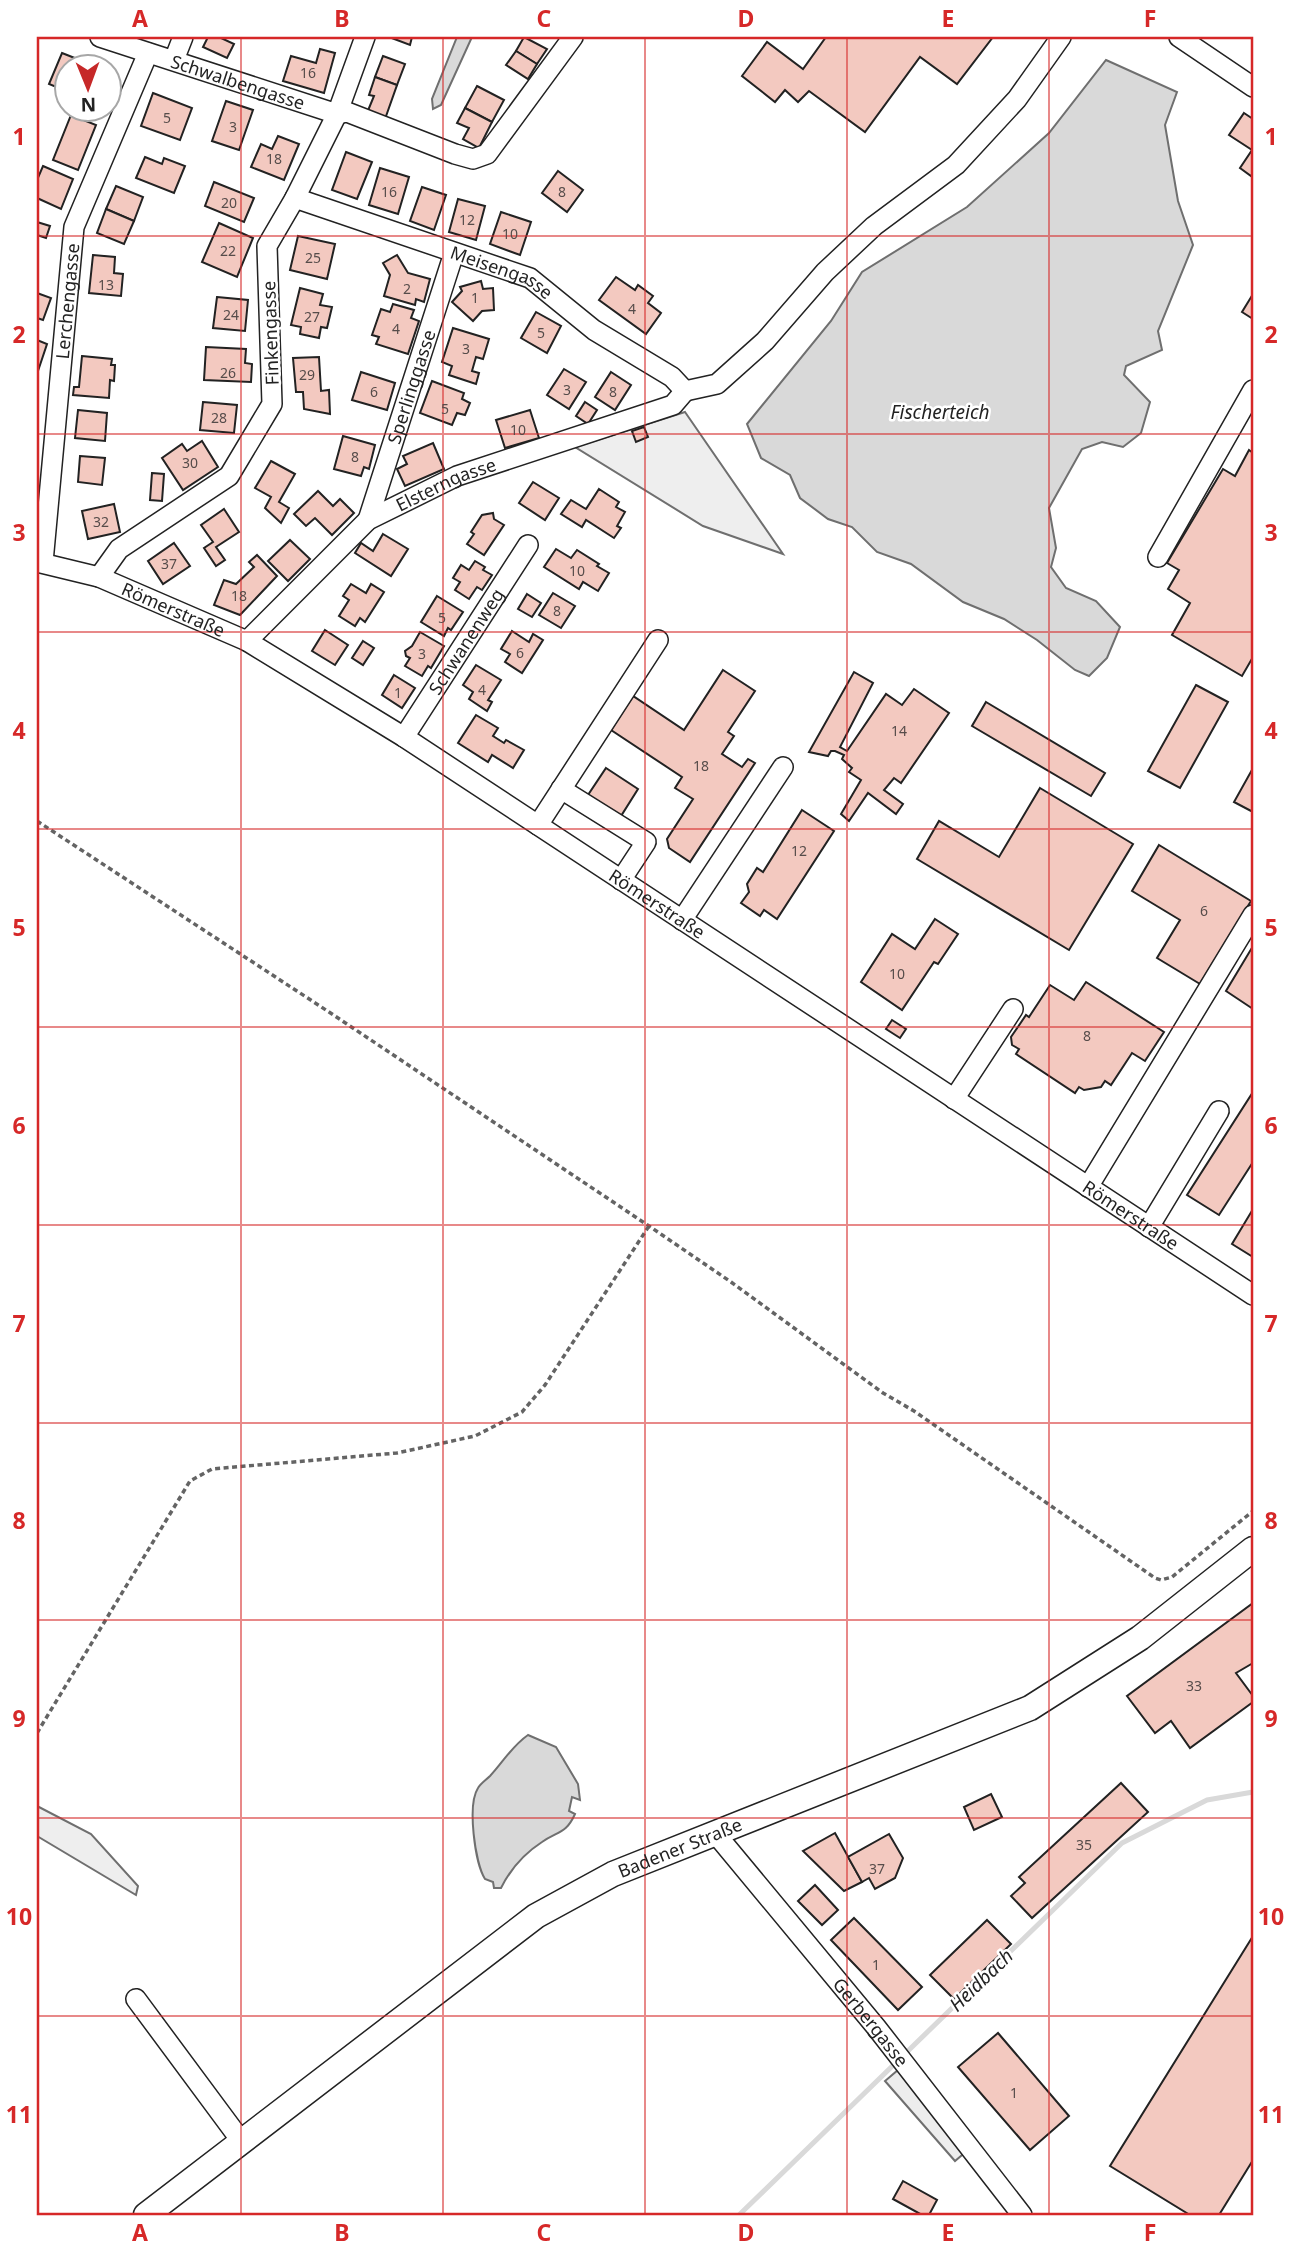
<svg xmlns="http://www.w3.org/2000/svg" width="1290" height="2252" font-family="'Noto Sans',sans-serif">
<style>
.green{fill:#eee;stroke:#6f6f6f;stroke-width:2}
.parking{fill:#ededed;stroke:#6f6f6f;stroke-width:2}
.water{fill:#d9d9d9;stroke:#6f6f6f;stroke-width:2}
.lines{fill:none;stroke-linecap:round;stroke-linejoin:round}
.stream{stroke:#d9d9d9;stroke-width:5}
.building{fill:#f3c9c0;stroke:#222;stroke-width:2}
.minor-casing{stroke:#222;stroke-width:22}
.major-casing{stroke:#222;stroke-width:27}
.path{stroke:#646464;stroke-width:3.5;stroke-dasharray:5 3.5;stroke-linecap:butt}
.minor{stroke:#fff;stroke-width:19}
.major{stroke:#fff;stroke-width:24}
.grid{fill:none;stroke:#d62828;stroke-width:2;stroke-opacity:0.55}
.labels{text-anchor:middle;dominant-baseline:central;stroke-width:5;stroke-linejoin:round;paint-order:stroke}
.number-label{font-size:14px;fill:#564c4a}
.street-label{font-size:18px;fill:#222;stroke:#fff}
.water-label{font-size:19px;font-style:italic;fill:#222;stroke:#fff}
.neatline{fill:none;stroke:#d62828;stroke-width:2.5}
.grid-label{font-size:23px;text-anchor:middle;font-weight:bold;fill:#d62828}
</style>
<rect width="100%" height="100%" fill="#fff"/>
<g class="green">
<polygon points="685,412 783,554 703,526 575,447"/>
<polygon points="37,1806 91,1834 138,1886 136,1895 37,1836"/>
</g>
<polygon class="parking" points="898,2070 968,2150 955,2161 885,2081"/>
<g class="water">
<polygon points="457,37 472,37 441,105 433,109 432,99"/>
<polygon points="1106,60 1177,92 1165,125 1178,201 1193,245 1158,331 1162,350 1126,366 1124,375 1150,402 1141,433 1123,447 1102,442 1082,449 1049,508 1056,548 1051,567 1066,588 1096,601 1120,627 1107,658 1089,676 1075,670 1037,640 1004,619 963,602 911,564 877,552 852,527 828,519 800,498 790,475 761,458 747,424 831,321 862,272 967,207 1049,133"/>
<path d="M528 1735 556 1747 578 1784 580 1800 572 1797 569 1811 575 1814C566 1834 558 1831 542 1842 525 1853 510 1870 501 1888H494L493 1882 485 1879C475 1863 467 1805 478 1788 481 1783 486 1780 490 1776 503 1762 512 1746 528 1735Z"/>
</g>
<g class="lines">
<polyline class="stream" points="739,2215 1122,1843 1207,1800 1253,1792"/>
</g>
<g class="building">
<polygon points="208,37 219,37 234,44 227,58 203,47"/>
<polygon points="389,37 412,37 410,45"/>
<polygon points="524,37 547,49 537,64 516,51"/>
<polygon points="826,37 993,37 957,84 920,57 865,132 809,91 798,102 785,90 775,102 742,76 767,42 803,69"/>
<polygon points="320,49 335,53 324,93 283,81 291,56 316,63"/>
<polygon points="516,51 537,64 528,79 506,65"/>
<polygon points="62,53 95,66 66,66 66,91 49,84"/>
<polygon points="383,56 405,64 397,85 375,77"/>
<polygon points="375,77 397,85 385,119 367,113 374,96 369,95"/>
<polygon points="477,86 504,100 492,122 465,108"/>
<polygon points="153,93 192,108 180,140 141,126"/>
<polygon points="226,101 253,110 239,150 212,141"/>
<polygon points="465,108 492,122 479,148 463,139 469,128 457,123"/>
<polygon points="1244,113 1253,119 1253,173 1251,176 1240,168 1252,150 1229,135"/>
<polygon points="71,115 96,125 78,170 53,160"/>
<polygon points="278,136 299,144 284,180 251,167 261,144 272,149"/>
<polygon points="346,152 372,162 357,199 332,190"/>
<polygon points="145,157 162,164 164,158 185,166 174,193 136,178"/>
<polygon points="43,166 73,179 61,209 37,198 37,180"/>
<polygon points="380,168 409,177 398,214 369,205"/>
<polygon points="558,171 583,190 567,212 542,193"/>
<polygon points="214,182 254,198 244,222 205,206"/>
<polygon points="116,186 143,197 134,221 106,209"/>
<polygon points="422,187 446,195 434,230 410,221"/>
<polygon points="458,199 485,206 476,240 449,232"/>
<polygon points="106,209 134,221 124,244 97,233"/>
<polygon points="501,212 531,222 520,255 490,244"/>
<polygon points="37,222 50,226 46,238 37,235"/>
<polygon points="219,223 253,238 237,277 202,262"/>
<polygon points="298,236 335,244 327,279 290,270"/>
<polygon points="93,255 115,257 114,273 123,274 121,296 89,293"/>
<polygon points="397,255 408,273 430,279 424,302 416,299 415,305 384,296 390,275 383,263"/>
<polygon points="616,277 635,290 638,285 653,296 648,303 661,313 646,334 599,300"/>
<polygon points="481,281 483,289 493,288 494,310 482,311 473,321 452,302 462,291 460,287"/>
<polygon points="300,288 323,294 320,305 332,307 327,328 321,327 319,338 300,334 301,327 291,325"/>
<polygon points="37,293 51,298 43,320 37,318"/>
<polygon points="1253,294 1253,319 1242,312"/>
<polygon points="217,297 248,300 245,331 213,328"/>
<polygon points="393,304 414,310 411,318 419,321 408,354 376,344 379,337 372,335 381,309 390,312"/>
<polygon points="536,312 561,326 547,353 521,338"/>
<polygon points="453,328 489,339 483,359 476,357 472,371 479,373 476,384 449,375 452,366 442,362"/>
<polygon points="37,340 47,344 38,371 37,370"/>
<polygon points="206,347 246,349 245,363 252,364 251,382 204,380"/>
<polygon points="82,356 112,359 111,365 115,365 114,381 110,380 109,398 73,395 74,387 79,387"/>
<polygon points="319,357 321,391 329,390 330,414 304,409 303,392 296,392 293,358"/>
<polygon points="564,369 586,382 569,409 547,395"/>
<polygon points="361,372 395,383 387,410 352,400"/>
<polygon points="611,372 631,385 615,410 595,397"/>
<polygon points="432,381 464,393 462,399 470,403 465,415 457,413 452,425 420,413"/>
<polygon points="203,402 237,405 234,433 200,430"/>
<polygon points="585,402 597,410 588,424 576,416"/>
<polygon points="78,410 107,413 105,441 75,438"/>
<polygon points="530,410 539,438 505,448 496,420"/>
<polygon points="644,427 648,437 636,442 632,431"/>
<polygon points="343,436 375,445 369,469 364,467 361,476 334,469"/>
<polygon points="202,441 218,467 183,490 162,458 182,444 187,451"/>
<polygon points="433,443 444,469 405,486 397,469 407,464 403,456"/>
<polygon points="1249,450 1253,453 1253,657 1242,676 1172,635 1190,603 1168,589 1179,570 1167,563 1223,469 1235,476"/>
<polygon points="80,456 105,458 102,485 78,482"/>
<polygon points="271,461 295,474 279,502 289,508 281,523 265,508 271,497 255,488"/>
<polygon points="152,473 164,474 162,501 150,500"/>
<polygon points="533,482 559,498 545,520 519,503"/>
<polygon points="599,489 619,502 616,507 625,512 617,526 621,528 614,538 586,520 582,527 561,514 571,500 586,509"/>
<polygon points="318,491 333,506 340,499 354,513 332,535 315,518 306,526 294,514"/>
<polygon points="114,504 120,532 88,539 82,511"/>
<polygon points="224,509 239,532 216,547 225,560 216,566 204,548 213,542 201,525"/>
<polygon points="493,513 494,519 504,525 484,555 467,544 474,534 471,532 482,515"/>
<polygon points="383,534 408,549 391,576 355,553 361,543 373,551"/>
<polygon points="290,540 310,559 288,581 268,561"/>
<polygon points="174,543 190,566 163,584 148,561"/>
<polygon points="556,549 571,558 577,550 599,564 597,566 609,573 598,591 583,582 579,589 544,567"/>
<polygon points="257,555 277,576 240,615 214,605 224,580 236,584 254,567 249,562"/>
<polygon points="475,561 485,567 483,570 492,575 482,590 477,587 469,599 455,590 460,582 453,578 461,565 469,570"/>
<polygon points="351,584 366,593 371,584 384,592 365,622 360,618 355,626 339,616 349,600 343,596"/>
<polygon points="553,593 575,606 561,628 539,615"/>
<polygon points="527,594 541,603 532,617 518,609"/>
<polygon points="437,596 463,612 451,630 448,628 444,636 421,622"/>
<polygon points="325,630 348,645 335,665 312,651"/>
<polygon points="512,631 529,642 533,634 543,640 522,673 505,662 510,654 501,649"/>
<polygon points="420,632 444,646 431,668 428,666 422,676 405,666 410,658 406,656 405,651 412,646"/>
<polygon points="363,641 374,648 363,665 352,658"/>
<polygon points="476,665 501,680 488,700 492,702 487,711 469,699 473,692 463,685"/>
<polygon points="723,670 755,691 728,732 734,736 722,754 742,767 748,759 755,763 690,862 669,848 667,839 693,799 675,788 682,777 611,730 633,696 684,730"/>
<polygon points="854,672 873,683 840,747 847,751 886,694 902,705 914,689 949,713 901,783 894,778 884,790 903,804 896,814 868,793 849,821 841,814 861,780 849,772 852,768 842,759 844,755 835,751 831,751 828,756 809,752"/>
<polygon points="394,675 415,688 402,708 382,695"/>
<polygon points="1196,685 1228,702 1180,788 1148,771"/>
<polygon points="986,702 1105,773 1091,796 972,726"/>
<polygon points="476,715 498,728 493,736 504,743 506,740 524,750 513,768 492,755 488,762 458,743"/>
<polygon points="606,768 638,789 621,816 588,795"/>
<polygon points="1253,768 1253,812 1234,802"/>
<polygon points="1040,788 1133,844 1069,950 917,859 939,821 999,857"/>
<polygon points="802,810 834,831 777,919 764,910 760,916 741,903 749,892 747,884 757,868 763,872"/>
<polygon points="1159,845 1251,901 1200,984 1157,958 1180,920 1132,891"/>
<polygon points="935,919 958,934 938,964 934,962 902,1010 861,982 892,934 915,949"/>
<polygon points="1253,946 1253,1009 1226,991"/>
<polygon points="1086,982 1164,1032 1145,1061 1132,1053 1111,1085 1105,1081 1101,1087 1084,1090 1079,1087 1075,1093 1016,1054 1019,1049 1012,1045 1011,1037 1026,1015 1029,1017 1050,985 1074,1000"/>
<polygon points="892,1020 906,1029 900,1038 886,1029"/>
<polygon points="1253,1092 1253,1162 1219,1215 1187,1195"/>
<polygon points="1253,1209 1253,1257 1232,1244"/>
<polygon points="1253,1603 1253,1663 1236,1673 1253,1696 1253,1702 1190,1748 1171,1721 1155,1733 1127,1696"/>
<polygon points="1121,1783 1148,1812 1032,1918 1011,1896 1025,1883 1019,1877"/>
<polygon points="991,1794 1002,1817 974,1830 964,1807"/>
<polygon points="835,1833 862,1882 844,1891 803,1851"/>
<polygon points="889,1834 903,1858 895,1878 875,1889 869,1878 862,1882 848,1857"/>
<polygon points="815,1885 838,1910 822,1925 798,1901"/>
<polygon points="854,1918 922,1987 898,2010 831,1940"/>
<polygon points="987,1920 1011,1944 954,1999 930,1975"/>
<polygon points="1253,1936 1253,2160 1219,2215 1190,2215 1110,2166"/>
<polygon points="998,2033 1069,2116 1030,2150 958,2067"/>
<polygon points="903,2181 937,2200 929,2215 922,2215 893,2199"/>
</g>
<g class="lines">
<defs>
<g id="minor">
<path id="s1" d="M100 37 337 114 347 112 455 154 473 159 487 154 573 37"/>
<polyline points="1179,37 1253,87"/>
<polyline points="174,60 183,37"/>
<path id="s2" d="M295 198 530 278 594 330 672 377 685 391"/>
<polyline points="685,391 717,384 765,341 825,272 874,226 956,165 1017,99 1061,37"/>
<path id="s3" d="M368 520 454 253"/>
<polyline points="1158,557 1253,390"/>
<path id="s4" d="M37 562 99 577 247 641 404 737 1253 1295"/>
<path id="s5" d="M43 562 74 227 148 53"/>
<polyline points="99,577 119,549 229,476 272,404 267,246 295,198 337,114 365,37"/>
<path id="s6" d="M247 641 368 520 457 476 673 405 685 391"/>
<path id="s7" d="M404 737 528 545"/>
<polyline points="561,789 646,842 621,880"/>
<polyline points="538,825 658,640"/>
<polyline points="682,920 783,767"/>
<polyline points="954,1099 1013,1009"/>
<polyline points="1088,1187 1253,915"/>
<polyline points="1149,1227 1219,1111"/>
<path id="s8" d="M715 1833 876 2027 1022 2215"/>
<polyline points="136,1999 242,2142"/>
</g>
<g id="major">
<path id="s9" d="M146 2215 536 1916 613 1874 1030 1708 1140 1638 1253 1549"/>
</g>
</defs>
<use href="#minor" class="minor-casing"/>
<use href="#major" class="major-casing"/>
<g class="path">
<polyline points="37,821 329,1012 649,1226 731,1282 883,1393 914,1411 1155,1578 1161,1580 1172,1577 1253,1511"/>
<polyline points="37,1733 190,1481 212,1469 397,1453 475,1436 522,1412 545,1385 649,1226"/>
</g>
<use href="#minor" class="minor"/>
<use href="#major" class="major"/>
</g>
<path class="grid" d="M241 37V2215M443 37V2215M645 37V2215M847 37V2215M1049 37V2215M37 236H1253M37 434H1253M37 632H1253M37 829H1253M37 1027H1253M37 1225H1253M37 1423H1253M37 1620H1253M37 1818H1253M37 2016H1253"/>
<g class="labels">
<g class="number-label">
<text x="308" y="72">16</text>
<text x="167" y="117">5</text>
<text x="233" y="126">3</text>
<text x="274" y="158">18</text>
<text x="389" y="191">16</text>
<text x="562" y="191">8</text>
<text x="229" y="202">20</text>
<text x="467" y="219">12</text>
<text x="510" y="233">10</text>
<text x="228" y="250">22</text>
<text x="313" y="257">25</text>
<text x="106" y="284">13</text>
<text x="407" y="288">2</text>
<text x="475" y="297">1</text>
<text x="632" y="308">4</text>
<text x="231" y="314">24</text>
<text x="312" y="316">27</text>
<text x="396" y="328">4</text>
<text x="541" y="332">5</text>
<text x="466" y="348">3</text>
<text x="228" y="372">26</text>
<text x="307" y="374">29</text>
<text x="567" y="389">3</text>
<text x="374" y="391">6</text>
<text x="613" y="391">8</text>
<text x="445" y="408">5</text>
<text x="219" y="417">28</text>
<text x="518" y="429">10</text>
<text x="355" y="456">8</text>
<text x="190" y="462">30</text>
<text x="101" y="521">32</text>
<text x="169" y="563">37</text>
<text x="577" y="570">10</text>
<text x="239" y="595">18</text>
<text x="557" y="610">8</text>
<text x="442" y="617">5</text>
<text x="520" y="652">6</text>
<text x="422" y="653">3</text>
<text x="482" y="689">4</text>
<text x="398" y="692">1</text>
<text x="899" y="730">14</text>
<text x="701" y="765">18</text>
<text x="799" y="850">12</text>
<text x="1204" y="910">6</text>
<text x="897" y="973">10</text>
<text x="1087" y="1035">8</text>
<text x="1194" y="1685">33</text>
<text x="1084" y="1844">35</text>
<text x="877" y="1868">37</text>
<text x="876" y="1964">1</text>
<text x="1014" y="2092">1</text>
</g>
<g class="street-label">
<text stroke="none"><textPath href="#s1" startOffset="145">Schwalbengasse</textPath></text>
<text stroke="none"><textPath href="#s2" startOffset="220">Meisengasse</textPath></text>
<text stroke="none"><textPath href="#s5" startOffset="262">Lerchengasse</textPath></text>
<text transform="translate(270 333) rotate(-92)">Finkengasse</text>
<text stroke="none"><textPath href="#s3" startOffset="140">Sperlinggasse</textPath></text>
<text stroke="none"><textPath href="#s6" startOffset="257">Elsterngasse</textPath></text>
<text stroke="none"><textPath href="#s4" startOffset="145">Römerstraße</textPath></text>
<text stroke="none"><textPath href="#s7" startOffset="114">Schwanenweg</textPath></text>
<text stroke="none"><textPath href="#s4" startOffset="712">Römerstraße</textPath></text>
<text stroke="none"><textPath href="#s4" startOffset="1279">Römerstraße</textPath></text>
<text stroke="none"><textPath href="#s9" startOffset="651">Badener Straße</textPath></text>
<text stroke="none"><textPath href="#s8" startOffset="245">Gerbergasse</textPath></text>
</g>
<g class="water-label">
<text x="940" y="412">Fischerteich</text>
<text transform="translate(981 1980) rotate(-44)">Heidbach</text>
</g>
</g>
<rect width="1290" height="2252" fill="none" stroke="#ffffff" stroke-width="77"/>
<g transform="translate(88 88) rotate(179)"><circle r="33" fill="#ffffff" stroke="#a7a7a7" stroke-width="2"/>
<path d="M0-5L12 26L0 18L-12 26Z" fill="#c62828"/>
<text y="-10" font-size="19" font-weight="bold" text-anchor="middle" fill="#222222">N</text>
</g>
<rect x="38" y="38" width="1214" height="2176" class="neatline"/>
<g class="grid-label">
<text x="140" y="27">A</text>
<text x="342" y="27">B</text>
<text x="544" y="27">C</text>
<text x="746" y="27">D</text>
<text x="948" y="27">E</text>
<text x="1150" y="27">F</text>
<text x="19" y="145">1</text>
<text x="1271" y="145">1</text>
<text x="19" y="343">2</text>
<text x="1271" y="343">2</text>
<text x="19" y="541">3</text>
<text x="1271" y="541">3</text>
<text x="19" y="739">4</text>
<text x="1271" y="739">4</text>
<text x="19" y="936">5</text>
<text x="1271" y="936">5</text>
<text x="19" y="1134">6</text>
<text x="1271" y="1134">6</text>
<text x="19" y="1332">7</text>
<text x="1271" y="1332">7</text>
<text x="19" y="1529">8</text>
<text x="1271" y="1529">8</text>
<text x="19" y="1727">9</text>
<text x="1271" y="1727">9</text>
<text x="19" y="1925">10</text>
<text x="1271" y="1925">10</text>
<text x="19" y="2123">11</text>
<text x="1271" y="2123">11</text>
<text x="140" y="2241">A</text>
<text x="342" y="2241">B</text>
<text x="544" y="2241">C</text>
<text x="746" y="2241">D</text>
<text x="948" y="2241">E</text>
<text x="1150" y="2241">F</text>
</g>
</svg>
